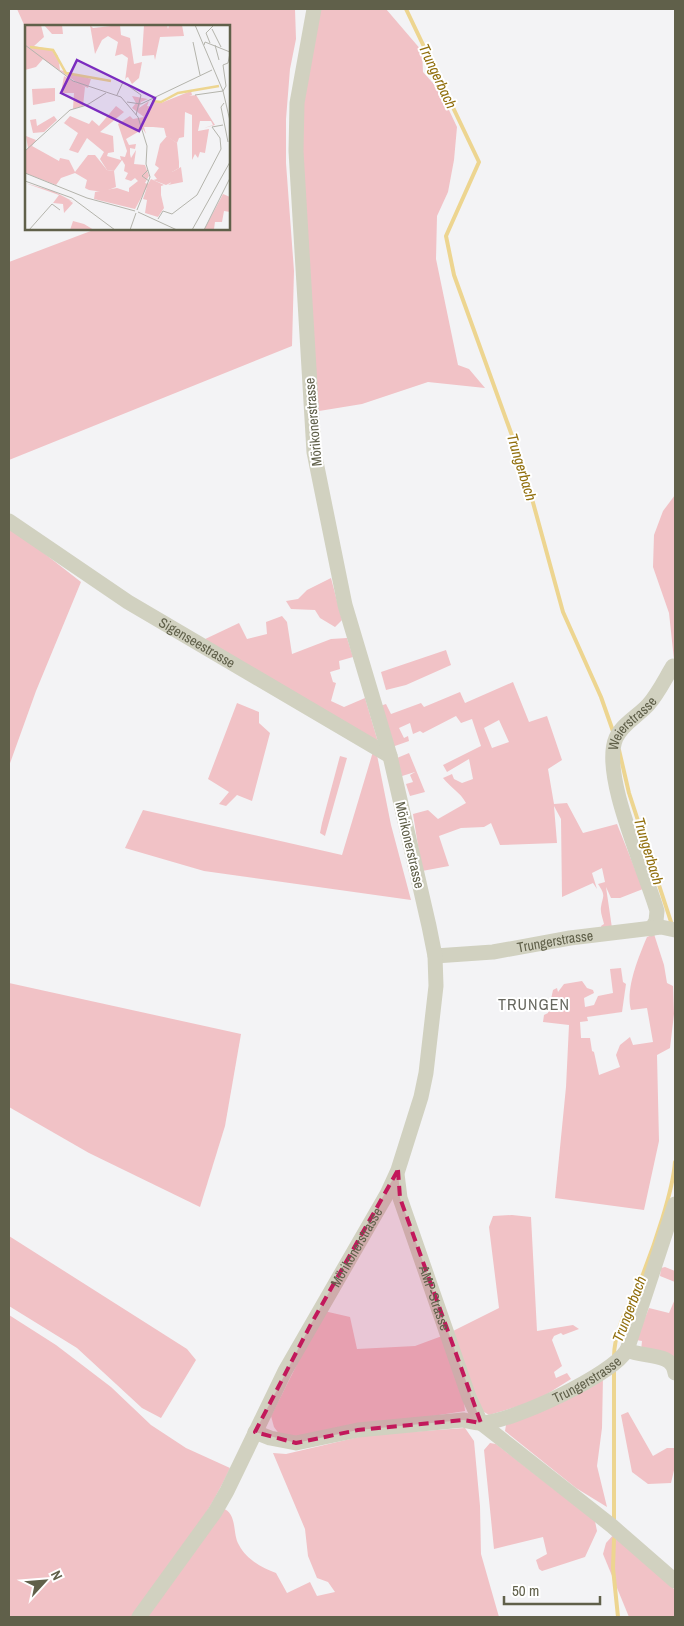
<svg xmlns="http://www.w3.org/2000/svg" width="684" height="1626" font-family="'Archivo Narrow',sans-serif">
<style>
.grass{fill:#f1c2c6;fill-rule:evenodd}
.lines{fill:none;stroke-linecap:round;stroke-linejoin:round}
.stream{stroke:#edd590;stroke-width:4}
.minor{stroke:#d1d1c0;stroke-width:15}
.marked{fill:#c2185b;fill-opacity:0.2;stroke:#c2185b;stroke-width:4;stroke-dasharray:10 6;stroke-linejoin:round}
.labels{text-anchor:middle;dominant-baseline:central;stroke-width:4;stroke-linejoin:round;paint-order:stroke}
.street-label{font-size:14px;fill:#60604a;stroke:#fff}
.water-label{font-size:15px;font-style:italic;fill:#916f0d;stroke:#fff}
.quarter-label{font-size:16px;letter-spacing:1px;fill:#67675f;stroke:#fff}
.inset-river{fill:none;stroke:#edd590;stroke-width:2.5}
.inset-road{fill:none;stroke:#b4b4ac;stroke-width:1}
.view{fill:#7b2cbf;fill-opacity:0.15;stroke:#7b2cbf;stroke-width:2.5}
.inset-edge{fill:none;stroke:#60604a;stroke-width:2.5}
</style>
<rect width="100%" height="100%" fill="#f3f3f5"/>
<g class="grass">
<polygon points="17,9 295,9 296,39 290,69 286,119 286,163 294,271 292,346 9,460 9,262 96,229 229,229 229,26 26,26 26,29"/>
<polygon points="320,9 386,9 422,51 423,72 440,91 457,127 454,160 448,192 437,216 436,259 458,365 469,369 485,388 428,382 362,404 313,412 301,106"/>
<polygon points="675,495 675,669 669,613 653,567 654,535 663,511"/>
<polygon points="9,526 81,582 36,691 9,766"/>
<polygon points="331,578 342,620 335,627 320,618 315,610 291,609 286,601 298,599 307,590"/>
<polygon points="282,616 287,622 292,654 331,639 347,638 353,657 339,661 340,669 330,672 333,682 336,683 331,701 344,707 365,698 378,742 201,641 239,623 247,639 267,634 266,622"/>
<polygon points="446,650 451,665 406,685 386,690 381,672"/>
<path d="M513 682 529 722 547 716 562 760 548 769 554 804 567 803 583 833 617 824 643 889 620 898H611L606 887 612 928 602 929 601 926 604 924C603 919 600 912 601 907 603 895 606 896 598 884L605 882 602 868 592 873 597 889 593 883 562 897 561 819 554 806 557 843 500 845 491 823 484 827 461 828 439 836 449 866 422 871 413 814 428 810 438 819 466 803C460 792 451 788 443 778L452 774 454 779 462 783 473 779 469 759 447 772 443 765 481 746 472 719 461 723 456 716 423 733 420 731 413 734 410 723 399 728 404 738 408 736 409 741 392 747 380 706 386 704 391 714 421 703 424 707 460 692 465 703ZM499 720 509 742 492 748 484 728Z"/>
<polygon points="237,703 259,712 259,723 270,733 252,801 237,795 226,806 219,804 229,792 208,779"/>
<polygon points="375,745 391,825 411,900 204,871 125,848 143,810 342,855"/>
<polygon points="409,753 425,792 410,796 406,784 413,782 410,775 415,772 402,776 397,758"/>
<polygon points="340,756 347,758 325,836 320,833 322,823"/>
<path d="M654 934 664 965 667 983 673 986 674 1014 670 1048 657 1055 659 1141 644 1210 555 1198 566 1087 569 1025 543 1022 544 1015 548 1013 553 990 557 988 558 992 564 984 582 981 587 988 593 990 594 993 584 998 585 1007 594 1005 598 996 613 993 610 969 621 968 623 982 626 984 622 1012 587 1017 588 1021 580 1022 581 1038H590L592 1051 594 1052 599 1075 620 1067 616 1055 620 1045 630 1037 633 1045 653 1042 647 1008 631 1010C625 989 639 956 647 937Z"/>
<polygon points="9,983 241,1034 225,1126 200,1207 89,1153 9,1107"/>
<polygon points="512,1215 531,1217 537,1331 573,1325 579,1329 563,1335 561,1333 554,1336 552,1340 562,1366 554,1372 556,1378 567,1373 571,1379 536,1401 489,1415 476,1407 449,1333 499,1308 489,1227 493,1216"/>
<polygon points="9,1236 187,1349 196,1360 161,1418 142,1408 77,1348 9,1306"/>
<polygon points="665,1267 675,1271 675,1282 660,1276 661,1268"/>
<polygon points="675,1299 675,1358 641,1351 642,1341 636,1340 649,1308 669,1313"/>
<polygon points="324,1311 350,1317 357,1349 415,1346 442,1336 462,1385 465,1411 283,1439 274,1427 271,1416"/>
<path d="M9 1315 56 1345 111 1387 151 1425 186 1448 230 1468C207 1519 166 1573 132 1617H9Z"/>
<polygon points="603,1376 602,1428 597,1466 607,1507 576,1488 505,1431 506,1425"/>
<polygon points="628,1412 653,1456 667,1448 675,1448 675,1466 671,1483 648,1484 632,1472 621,1415"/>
<path d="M465 1428 474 1441 480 1506 481 1554 499 1617H143L222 1508C238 1513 232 1534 239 1545 246 1559 262 1568 276 1573L287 1593 310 1582 317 1596 335 1592 328 1582 317 1578 308 1556 305 1529 273 1453 286 1454 367 1435Z"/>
<polygon points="490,1443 496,1444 595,1521 597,1531 585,1557 542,1571 539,1569 536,1560 547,1554 543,1537 494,1549 484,1450"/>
<polygon points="615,1533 675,1590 675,1617 629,1617 603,1554 606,1543"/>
</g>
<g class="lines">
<g class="stream">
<polyline points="406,9 479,162 446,236 454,275 523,466 563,612 601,697 614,734"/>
<polyline points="619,750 629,793 672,925"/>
<path d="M614 1357C614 1328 632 1300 643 1274 654 1246 673 1191 675 1162"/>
<polyline points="614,1519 614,1369"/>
<polyline points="614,1539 613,1568 618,1617"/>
</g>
<g class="minor">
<path id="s1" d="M9 521 128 602 390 756"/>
<path id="s2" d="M651 929 656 921 657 911C646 872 600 774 616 738 622 724 638 716 648 705 658 694 665 679 673 666"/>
<path id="s3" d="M435 956 493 952 570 938 661 927 675 930"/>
<path id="s4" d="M397 1174 400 1198 469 1397 481 1423 612 1526 675 1581"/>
<path d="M627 1350C644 1358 673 1352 675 1373"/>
<path id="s5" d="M255 1432 270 1438 296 1443 358 1430 463 1420C469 1421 476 1424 483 1423 513 1421 611 1376 627 1350L675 1204"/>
<path id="s6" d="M139 1617 215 1512 227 1491 285 1371 387 1194 398 1170 421 1097 426 1073 436 986 435 956 429 926 390 756 345 605 314 452 296 151 297 103 314 9"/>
</g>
</g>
<path class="marked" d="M398 1170 400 1198 481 1423 463 1420 358 1430 296 1443 255 1432 311 1324Z"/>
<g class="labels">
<g class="street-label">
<text transform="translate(313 422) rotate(-95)">Mörikonerstrasse</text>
<text stroke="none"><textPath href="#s1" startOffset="224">Sigenseestrasse</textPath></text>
<text stroke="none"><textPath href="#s2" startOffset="221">Weierstrasse</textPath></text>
<text transform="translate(410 845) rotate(77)">Mörikonerstrasse</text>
<text stroke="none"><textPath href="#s3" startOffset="121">Trungerstrasse</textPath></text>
<text stroke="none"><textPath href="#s6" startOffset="430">Mörikonerstrasse</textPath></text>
<text stroke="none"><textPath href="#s4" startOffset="130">AMP-Strasse</textPath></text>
<text stroke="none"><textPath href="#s5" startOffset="345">Trungerstrasse</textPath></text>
</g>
<g class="water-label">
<text transform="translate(438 76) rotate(65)">Trungerbach</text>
<text transform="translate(522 467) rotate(73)">Trungerbach</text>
<text transform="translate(649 851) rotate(73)">Trungerbach</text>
<text transform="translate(629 1309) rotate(-69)">Trungerbach</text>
</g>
<g class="quarter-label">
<text x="534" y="1004">TRUNGEN</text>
</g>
</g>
<g transform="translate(25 25)">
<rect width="205" height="205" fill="#f3f3f5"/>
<path d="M0 0H16L19 12 9 21 29 25 33 31 35 45 66 54 63 63 56 60 60 62 58 81 48 84 49 68H36L39 51 54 59 18 34 11 42 0 45ZM65 0 68 3 95 0 96 10 105 13 109 39 117 37 114 53 107 59 103 52 101 53 100 56 103 33 97 29 90 31 93 17 83 11 77 15 70 29ZM119 0H142L143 4 144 0H157L159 11 135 12 130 35 129 30 117 31ZM30 63V76L8 80 7 64ZM166 66 167 70 164 71 171 70 190 100 179 103 188 100 186 96H175L173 106 184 104 180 128 175 127 173 133 170 129 167 135V90L160 87 159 112 154 113 152 118 141 111 139 103 128 102H119L121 109 118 104 101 114 104 120 111 119 110 124 105 123V129L106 133 111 125 109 139 120 140 124 151 120 158 123 159 126 154 139 160 136 161V170L139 183 133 192 120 188 122 175 118 174 122 162 110 184 69 174 70 167 92 163 104 167V163L113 156 110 153 106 156 100 154 103 148 99 146 100 140 105 139 100 140 97 135 89 146 82 145 75 134 79 127 62 113 53 128 44 125 53 108 36 96 39 98 45 91 64 99 67 95 74 101 91 81 99 87 75 107 88 111 89 127 83 128 82 131 96 135 95 131 100 132 102 126 93 99 105 91 108 94 119 92 107 83 111 78 107 71 123 74 116 77 114 83 124 76 122 81 127 82 129 77 136 78ZM29 91 32 95 19 107 8 108 5 95 11 94 12 101ZM156 142 158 157 143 160 146 158 147 147ZM0 158 28 166 49 177 44 175 48 178 39 188 38 179 28 178 34 170ZM198 169 205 172V187L199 186 197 197H190L189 204 193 205H179Z" fill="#f1c2c6"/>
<path d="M19 0H37L38 9H27ZM1 111 11 115 7 121 34 136 35 133 44 135 50 147 63 130H70L82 145 89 146 91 162 78 167 64 165 60 163 62 155 50 148 36 153 31 160 0 148V126L3 123ZM142 111 152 118 154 137V143L147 147 149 156 141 160 128 155 132 154 129 150 134 143 130 140 135 119ZM48 196 59 199 69 205H45Z" fill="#f1c2c6"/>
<path class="inset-river" d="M5 22 28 25 41 48 86 56M127 76 136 77 153 68 194 61"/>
<path class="inset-road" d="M170 0 198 66 205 96M187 4 196 22M168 17 175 50M185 18 181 8 189 0M0 20 48 56 96 72 113 92 122 121 121 139 125 152 112 185M179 20 180 17 205 27M190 20 194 35M198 66 201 61 198 40 203 38 205 28M92 70 98 57 116 70 111 90M170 70 198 66M102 77 116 79 187 45M199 78 196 82 203 117M0 126 45 85 62 80 81 68M123 145 117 151 124 156M0 148 62 173 110 186M0 156 47 173 90 205M113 187 152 205M133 194 138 186 147 189 172 170 196 124 195 113 187 102 198 100M4 205 27 179 35 185M105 205 111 188M167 205 205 137M179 205 205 153"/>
<path class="view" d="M52 35 130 73 114 106 36 68Z"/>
<rect width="205" height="205" class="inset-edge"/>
</g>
<rect width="684" height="1626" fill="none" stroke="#60604a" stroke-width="20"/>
<g transform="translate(45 1581) rotate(64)" stroke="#ffffff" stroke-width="4" paint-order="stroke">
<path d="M0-4L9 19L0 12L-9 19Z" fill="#60604a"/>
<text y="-8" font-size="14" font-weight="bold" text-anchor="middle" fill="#60604a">N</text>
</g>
<path d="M504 1596v8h96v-8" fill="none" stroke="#60604a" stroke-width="2.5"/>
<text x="512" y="1596" font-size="15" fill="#60604a" stroke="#ffffff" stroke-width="4" paint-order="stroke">50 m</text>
</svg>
